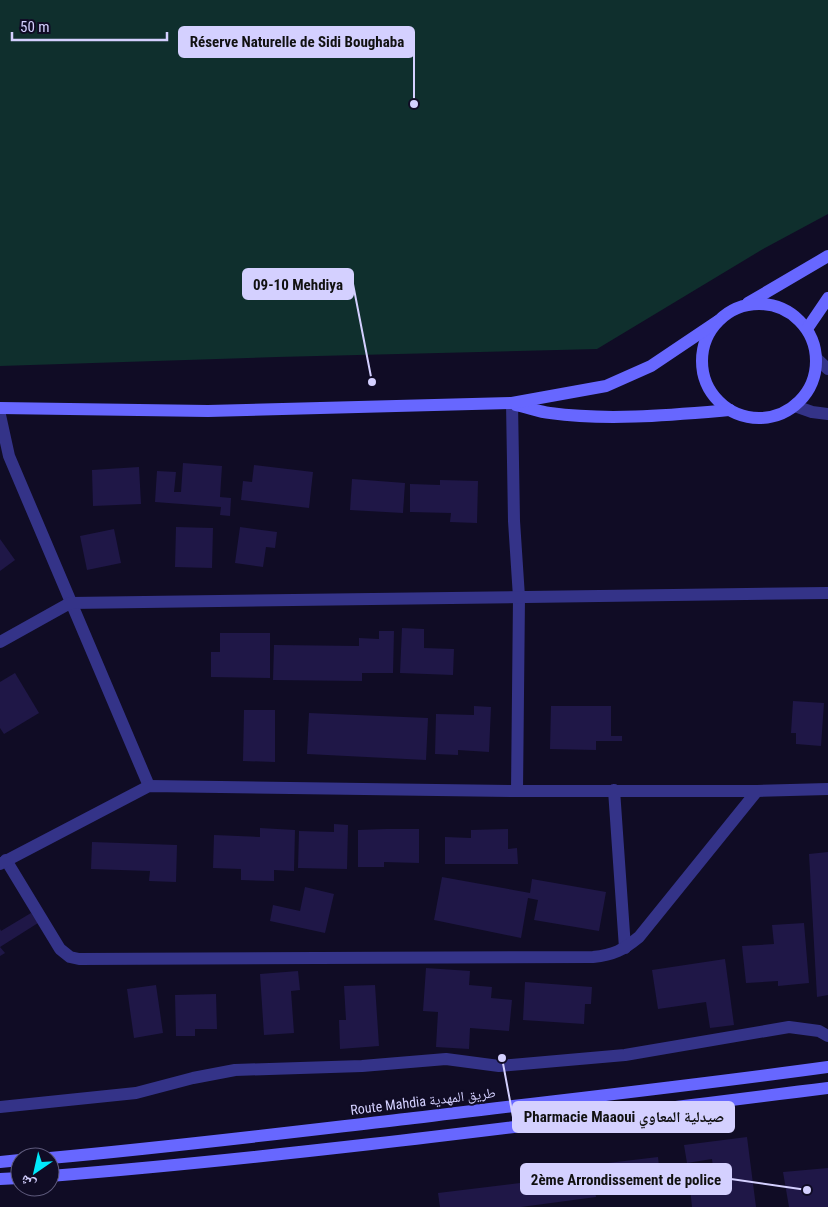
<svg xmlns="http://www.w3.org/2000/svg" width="828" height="1207" font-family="'Roboto Condensed','Noto Naskh Arabic',sans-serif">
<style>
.green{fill:#0f2f2d}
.building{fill:#1f1747}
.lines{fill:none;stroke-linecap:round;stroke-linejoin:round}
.street{stroke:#343388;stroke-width:12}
.secondary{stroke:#6767ff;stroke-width:12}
.labels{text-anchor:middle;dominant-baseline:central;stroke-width:4;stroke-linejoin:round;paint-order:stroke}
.street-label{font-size:14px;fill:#d4d0ff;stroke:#100c25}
.leader{fill:none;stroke:#d4d0ff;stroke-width:2}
.callout-dot{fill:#d4d0ff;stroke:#100c25;stroke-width:2}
.callout{fill:#d4d0ff;stroke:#d4d0ff;stroke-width:2}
.callout-label{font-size:15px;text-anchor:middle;font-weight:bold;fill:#111}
</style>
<rect width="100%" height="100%" fill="#100c25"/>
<polygon class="green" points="0,0 828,0 828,214 763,249 597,349 277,357 0,366"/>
<g class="building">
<polygon points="183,463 222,466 220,497 231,498 230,516 220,515 221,507 155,502 157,471 176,472 174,492 181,492"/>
<polygon points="254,465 313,472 309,508 241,500 243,481 252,482"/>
<polygon points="139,467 141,504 93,506 92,470"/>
<polygon points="352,479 405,483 403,513 350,510"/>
<polygon points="440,480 478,481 477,523 450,522 451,513 410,512 410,484 440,485"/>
<polygon points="176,527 213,528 212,568 175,567"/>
<polygon points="240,527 277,532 275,548 266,547 263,567 235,563"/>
<polygon points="114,529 121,563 87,570 80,536"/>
<polygon points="0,539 15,560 0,571"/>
<polygon points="402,628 424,629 424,648 454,649 453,675 400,673"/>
<polygon points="379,631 394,631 393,673 362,673 362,681 273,680 274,645 359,646 359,638 379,639"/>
<polygon points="220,633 270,633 270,678 211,677 211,652 220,652"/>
<polygon points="15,673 39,713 4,734 0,728 0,682"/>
<polygon points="793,701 824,703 821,746 796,744 796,733 791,733"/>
<polygon points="474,706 491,707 489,752 458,750 458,755 435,754 436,714 474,715"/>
<polygon points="551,706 611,706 611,736 622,736 622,741 596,741 596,750 550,749"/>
<polygon points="244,710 275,710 275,762 243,761"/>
<polygon points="309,713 428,718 426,760 307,754"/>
<polygon points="334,824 348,825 347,869 298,868 299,831 334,832"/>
<polygon points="260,828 295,830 294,871 274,870 274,881 241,880 241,869 213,868 214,835 260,837"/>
<polygon points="386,829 419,829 419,863 384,862 384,867 358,867 358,830"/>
<polygon points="508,829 508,849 517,848 518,864 445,864 445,837 471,838 471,830"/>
<polygon points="92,842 177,845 176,882 149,881 150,871 91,869"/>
<polygon points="828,852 828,995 817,997 809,854"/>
<polygon points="442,877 530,893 532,879 606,892 599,931 534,920 538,900 528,898 521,938 434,920"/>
<polygon points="305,887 334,894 325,933 270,921 273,905 300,911"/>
<polygon points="31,913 38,923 0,947 5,953 0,956 0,929 1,931"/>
<polygon points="804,923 809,983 778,986 778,981 746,983 742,946 774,944 772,925"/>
<polygon points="725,959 734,1025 710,1028 706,1002 658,1009 652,970"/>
<polygon points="426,968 470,971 469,985 492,987 491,998 512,1000 509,1031 470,1028 469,1049 436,1047 438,1012 423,1011"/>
<polygon points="298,971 300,990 291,991 294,1033 264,1035 260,974"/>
<polygon points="525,982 592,987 591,1004 585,1004 584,1024 523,1020"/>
<polygon points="156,985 163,1033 134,1038 127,989"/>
<polygon points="375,985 379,1046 340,1049 339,1020 346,1020 344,986"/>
<polygon points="216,994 217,1029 195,1029 195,1036 176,1036 175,995"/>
<polygon points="747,1137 756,1207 692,1207 690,1188 715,1185 712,1159 687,1163 684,1145"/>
<polygon points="658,1157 661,1183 616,1189 615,1177 593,1180 596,1197 521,1207 440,1207 438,1193 593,1174 591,1165"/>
<polygon points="828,1168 828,1207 789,1207 783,1172"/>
</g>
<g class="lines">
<g class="street">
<polyline points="817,359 828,369"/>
<polyline points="512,403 514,521 519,597 517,791"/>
<polyline points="795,406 812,412 828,414"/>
<polyline points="0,415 9,456 149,786"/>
<polyline points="0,642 70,603 828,593"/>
<polyline points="614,790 625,948"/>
<path d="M6 860 60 949 70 957 79 959 593 957C614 955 623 950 639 937L757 791"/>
<polyline points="0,864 149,786 517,791 757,791 828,789"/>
<polyline points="0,1107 136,1093 193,1078 235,1070 362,1066 446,1059 499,1066 625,1055 789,1027 819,1031 828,1036"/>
</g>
<g class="secondary">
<polyline points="748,303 828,256"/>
<circle cx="759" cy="361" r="57"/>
<polyline points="807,329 828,298"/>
<path d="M516 405C527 407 539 412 550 413 608 421 671 415 730 410"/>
<polyline points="0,408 208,411 512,403 606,386 651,366 718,321"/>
<path d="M50 1158C172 1147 293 1132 414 1118 552 1101 690 1086 828 1067"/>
<polyline points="0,1162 20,1160"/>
<path d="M50 1176C310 1155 569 1120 828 1088"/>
<polyline points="0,1179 20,1178"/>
</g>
</g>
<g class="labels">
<g class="street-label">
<text transform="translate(423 1101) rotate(-7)">Route Mahdia طريق المهدية</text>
</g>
</g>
<path class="leader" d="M414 104L414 42M372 382L353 284M502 1058L513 1117M807 1190L731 1179"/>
<g class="callout-dot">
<circle cx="414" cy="104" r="5"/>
<circle cx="372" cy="382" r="5"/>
<circle cx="502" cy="1058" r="5"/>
<circle cx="807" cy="1190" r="5"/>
</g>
<g class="callout">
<rect x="179" y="27" width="235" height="30" rx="5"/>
<rect x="243" y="269" width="110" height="30" rx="5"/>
<rect x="513" y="1102" width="221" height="30" rx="5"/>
<rect x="521" y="1164" width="210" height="30" rx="5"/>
</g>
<g class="callout-label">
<text x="297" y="47">Réserve Naturelle de Sidi Boughaba</text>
<text x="298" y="290">09-10 Mehdiya</text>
<text x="624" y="1122">Pharmacie Maaoui صيدلية المعاوي</text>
<text x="626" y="1185">2ème Arrondissement de police</text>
</g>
<g transform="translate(35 1172) rotate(214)"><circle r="24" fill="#100c25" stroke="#5e5a7c"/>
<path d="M0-4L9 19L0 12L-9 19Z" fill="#00e9fb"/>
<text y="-8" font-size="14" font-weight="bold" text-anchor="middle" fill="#d4d0ff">ش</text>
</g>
<path d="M12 32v8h155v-8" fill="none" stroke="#d4d0ff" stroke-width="2.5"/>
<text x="20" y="32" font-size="15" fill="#d4d0ff" stroke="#100c25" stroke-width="4" paint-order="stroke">50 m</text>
</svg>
